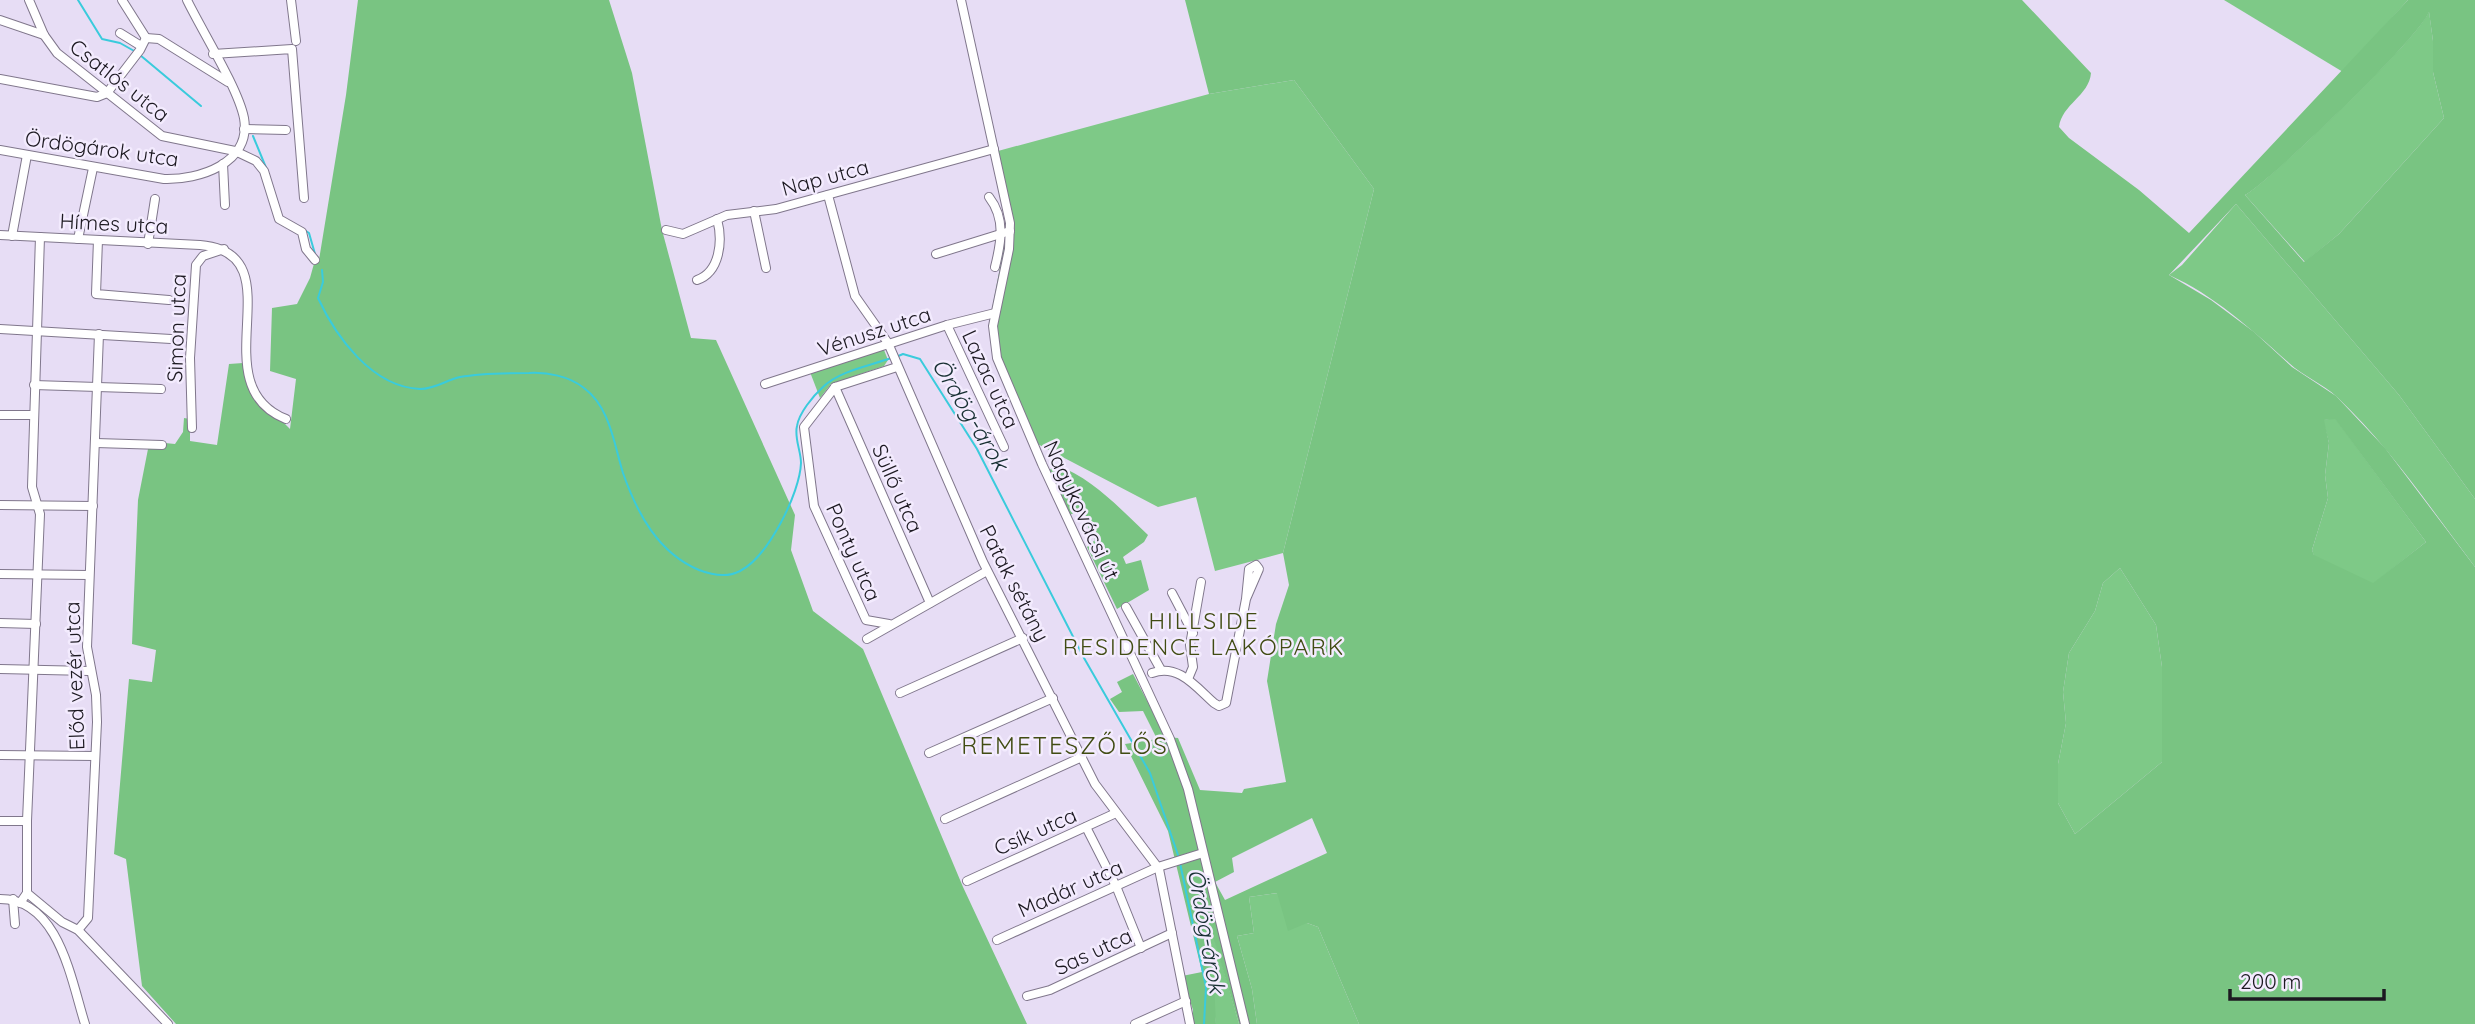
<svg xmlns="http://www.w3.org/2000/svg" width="2475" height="1024" font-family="Quicksand,sans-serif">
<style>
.green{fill:#7ec987}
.forest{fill:#79c482;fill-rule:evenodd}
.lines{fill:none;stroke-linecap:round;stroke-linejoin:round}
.stream{stroke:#3acbdc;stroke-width:2}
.minor-casing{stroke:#80778c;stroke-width:10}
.minor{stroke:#fff;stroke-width:8}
.labels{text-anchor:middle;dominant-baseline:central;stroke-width:5;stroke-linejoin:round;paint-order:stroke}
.street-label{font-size:21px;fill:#1c1921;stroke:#f3ebfe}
.water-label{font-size:23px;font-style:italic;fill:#183033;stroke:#f3ebfe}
.neighbourhood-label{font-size:23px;letter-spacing:2px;fill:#414c13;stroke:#f3ebfe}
.quarter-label{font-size:24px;letter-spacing:2px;fill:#414c13;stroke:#f3ebfe}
</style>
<rect width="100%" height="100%" fill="#e7ddf5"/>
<g class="green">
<polygon points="2224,0 2408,0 2343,72"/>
<path d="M2429 11 2433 41V72L2444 118 2339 234 2305 262 2245 195C2270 181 2424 33 2429 11Z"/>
<polygon points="1294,80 1374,189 1283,553 1215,571 1196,497 1158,507 1030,440 995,355 991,314 1007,231 998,151 1209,94"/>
<path d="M2236 204 2399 395 2475 499V567C2431 509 2390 447 2337 397 2323 384 2303 376 2289 363 2252 330 2214 295 2169 275L2182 265Z"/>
<polygon points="884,350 888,360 884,366 831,384 820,398 810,372"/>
<polygon points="2335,418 2426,542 2373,584 2314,556 2312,550 2328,498 2325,475 2329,443 2323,420"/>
<polygon points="2120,568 2156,625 2162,667 2162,762 2075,834 2058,803 2058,764 2066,723 2063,692 2069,653 2095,611 2103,583"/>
<polygon points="1278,893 1307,923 1318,927 1359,1024 1257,1024 1252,989 1237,936 1254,933 1249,897"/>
<polygon points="1209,919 1239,1024 1216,1024 1202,924"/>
</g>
<g class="forest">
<polygon points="358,0 609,0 632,73 662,230 691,338 716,340 795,515 791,550 813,611 863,649 963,887 1027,1024 176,1024 142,986 126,859 114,854 129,679 152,682 156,650 132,644 138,500 148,449 164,447 165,443 175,444 183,432 184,418 190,419 190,441 217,445 229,364 243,363 261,400 290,429 296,379 270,371 272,308 297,304 310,278 315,260 319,260 346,95"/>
<path d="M1185 0H2022L2091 73C2089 96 2062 104 2059 127L2069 138 2139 190 2189 233 2408 0H2475V499L2399 395 2236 204 2169 275 2211 300 2254 332 2292 367 2336 396 2385 448 2475 567V1024H1359L1318 927 1307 923 1288 931 1277 893 1249 897 1254 933 1237 936 1252 989 1257 1024H1239L1208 919 1202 924 1213 961 1216 1024H1192L1193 1010 1182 976 1202 972 1168 831 1125 744 1157 739 1143 711 1119 712 1110 699 1122 692 1117 682 1133 674 1166 737 1178 738 1200 790 1242 793 1244 789 1286 782 1267 681 1276 624 1289 585 1283 553 1374 189 1294 80 1209 94ZM2429 12 2433 41V72L2444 118 2339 234 2304 262 2245 195C2272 180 2421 36 2429 12ZM2335 419 2426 542 2373 583 2314 555 2312 550 2328 498 2325 475 2329 443 2324 420ZM2120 568 2156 625 2162 667V762L2075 834 2058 803V764L2066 723 2063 692 2069 653 2095 611 2103 583ZM1312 818 1327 853 1225 900 1215 882 1234 872 1232 858Z"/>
<path d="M1056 465C1093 478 1120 509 1148 535L1144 542 1123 557 1126 564 1141 560 1149 590 1117 609 1087 547 1095 540 1079 510 1070 515 1047 472Z"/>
</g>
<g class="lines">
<g class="stream">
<polyline points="78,0 102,39 120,43 136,52"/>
<polyline points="140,55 201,106"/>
<polyline points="253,136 267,170"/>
<polyline points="295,224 309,233 315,254"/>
<path d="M322 270 323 282 318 298C336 337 372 387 420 389 436 389 446 380 460 377 482 373 506 373 529 373 547 372 569 376 584 388 610 407 614 444 623 473 637 513 658 553 699 570 712 575 727 578 740 571 768 557 800 493 801 463 801 451 794 438 797 426 799 413 813 396 823 387 839 371 869 366 891 358"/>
<polyline points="896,357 903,354 920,359 977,449 1084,658 1150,773 1179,858"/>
<polyline points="1180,863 1206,987 1204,1024"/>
</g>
<defs>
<g id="minor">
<polyline points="29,0 44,35 57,53 162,136 235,151 256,161 264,171 279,219 302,232 306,249 315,260"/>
<polyline points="122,0 146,38"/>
<polyline points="291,0 296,41"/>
<polyline points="961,0 1010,223 1009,249 993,326 997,358 1042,464 1170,739 1188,789 1245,1024"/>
<polyline points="0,20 44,35"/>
<polyline points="120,33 141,46"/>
<polyline points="146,38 159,39 228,82"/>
<polyline points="213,54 292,49 304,198"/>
<polyline points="0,79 97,97 107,93"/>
<polyline points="107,93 140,50 146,38"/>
<polyline points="244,129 286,130"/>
<path d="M0 150 164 179C198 180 252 164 244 118 238 88 202 31 187 0"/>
<polyline points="223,164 225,205"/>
<polyline points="828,195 855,296 888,343 983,562 1095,784 1159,869 1190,1024"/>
<path d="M989 197C1006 219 1001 243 995 267"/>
<polyline points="754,211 766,268"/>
<polyline points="666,230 683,234 727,215 776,209 994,149"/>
<path d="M0 235 200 245C299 253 198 384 286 419"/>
<polyline points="12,236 27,155"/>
<polyline points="78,239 93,168"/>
<polyline points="98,240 96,294 169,300"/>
<polyline points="148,244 155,199"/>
<polyline points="936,254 1010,231"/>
<path d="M697 280C720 272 723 241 717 219"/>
<polyline points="947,325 1004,447"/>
<polyline points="0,329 171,339"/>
<polyline points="765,384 947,325 995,313"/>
<polyline points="34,385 161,389"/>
<polyline points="835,387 930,603"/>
<polyline points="0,415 33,415"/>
<polyline points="192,428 190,358 196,265 203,256 224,249"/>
<polyline points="96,443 162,445"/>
<polyline points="0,505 93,506"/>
<polyline points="0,574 89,575"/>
<polyline points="1172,593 1193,633"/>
<polyline points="1126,607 1161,670"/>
<polyline points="0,623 36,624"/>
<polyline points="889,624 866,620 814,506 804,427 835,387 897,367"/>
<polyline points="867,639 987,571"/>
<polyline points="0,669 89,671"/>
<path d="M1152 673C1178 663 1196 687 1214 703L1219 706 1226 703 1246 599 1259 569 1256 565 1249 569 1246 599"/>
<polyline points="1188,679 1193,667 1190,645 1201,582"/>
<polyline points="900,693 1023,638"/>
<polyline points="929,753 1053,698"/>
<polyline points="0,755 95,756"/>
<polyline points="945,819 1082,757"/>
<polyline points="0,821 27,821"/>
<polyline points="1086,827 1116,886 1141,948"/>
<polyline points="967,881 1116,813"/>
<polyline points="27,893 62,922 78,930 168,1024"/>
<path d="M0 899C59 899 71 980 85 1024"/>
<polyline points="13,899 15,924"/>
<polyline points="20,903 27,893 27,821 40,514 32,487 40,237"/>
<polyline points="78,930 88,918 97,722 96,695 87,647 99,334"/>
<polyline points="997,940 1158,867 1203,853"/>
<polyline points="1027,996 1050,990 1172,933"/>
<polyline points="1135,1024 1186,1001"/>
</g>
</defs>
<use href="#minor" class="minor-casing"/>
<use href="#minor" class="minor"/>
</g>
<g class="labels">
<g class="street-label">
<text transform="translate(120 80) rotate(38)">Csatlós utca</text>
<text transform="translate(102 148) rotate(8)">Ördögárok utca</text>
<text transform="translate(825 177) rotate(-15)">Nap utca</text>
<text transform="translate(114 223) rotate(3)">Hímes utca</text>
<text transform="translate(176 328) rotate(-88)">Simon utca</text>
<text transform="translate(874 331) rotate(-18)">Vénusz utca</text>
<text transform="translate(991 379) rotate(65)">Lazac utca</text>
<text transform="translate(898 488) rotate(66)">Süllő utca</text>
<text transform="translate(1082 510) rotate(65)">Nagykovácsi út</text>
<text transform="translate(854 552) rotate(66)">Ponty utca</text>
<text transform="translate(1015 583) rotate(63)">Patak sétány</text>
<text transform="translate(74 676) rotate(-92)">Előd vezér utca</text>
<text transform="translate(1035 831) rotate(-24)">Csík utca</text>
<text transform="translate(1070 888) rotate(-24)">Madár utca</text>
<text transform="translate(1093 951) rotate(-25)">Sas utca</text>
</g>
<g class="water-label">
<text transform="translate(971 414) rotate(59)">Ördög-árok</text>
<text transform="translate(1207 931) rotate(80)">Ördög-árok</text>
</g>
<g class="neighbourhood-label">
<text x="1204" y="620">HILLSIDE<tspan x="1204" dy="26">RESIDENCE LAKÓPARK</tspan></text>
</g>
<g class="quarter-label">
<text x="1065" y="745">REMETESZŐLŐS</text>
</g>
</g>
<path d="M2230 989v10h154v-10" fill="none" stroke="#1c1921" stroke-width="3.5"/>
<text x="2240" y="989" font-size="21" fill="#1c1921" stroke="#f3ebfe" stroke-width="5" paint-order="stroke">200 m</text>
</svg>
